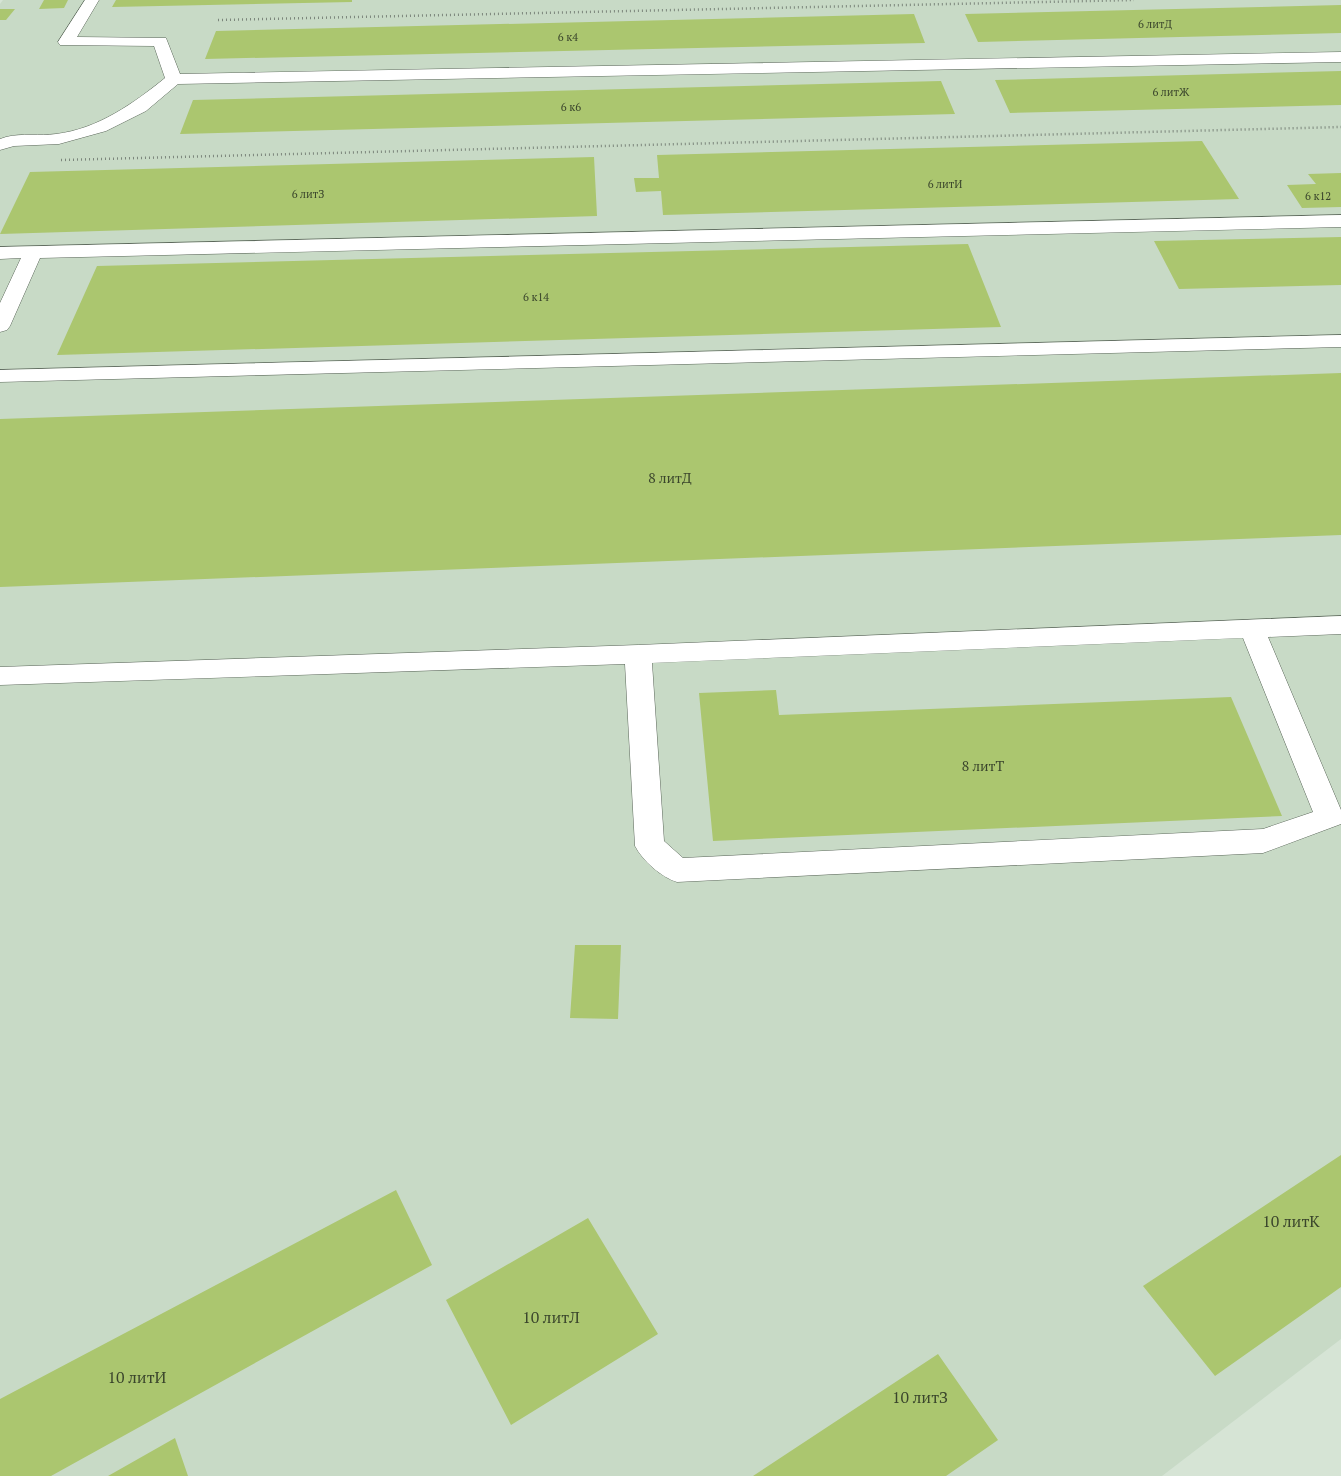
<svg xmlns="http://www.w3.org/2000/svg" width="1341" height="1476" font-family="'PT Serif',serif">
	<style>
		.built { fill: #c8dac6 }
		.building { fill: #abc66f }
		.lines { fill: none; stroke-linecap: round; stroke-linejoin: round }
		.minor-casing { stroke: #5a6659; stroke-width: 1 }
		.minor { fill: #fff; fill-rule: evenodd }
		.rail { stroke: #7b857b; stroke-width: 2.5; stroke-dasharray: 1 3; stroke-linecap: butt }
		.labels { text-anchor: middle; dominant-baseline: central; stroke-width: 5; stroke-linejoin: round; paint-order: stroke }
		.far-number-label { font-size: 11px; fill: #3a452c }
		.number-label { font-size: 14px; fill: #3a452c }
		.near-number-label { font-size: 16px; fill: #3a452c }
	</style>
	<rect width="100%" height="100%" fill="#d6e4d5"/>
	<!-- built -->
	<path class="built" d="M3 0H1341V1339L1162 1476H0V4Z"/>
	<!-- building -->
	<path class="building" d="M44 0H68L64 8 39 9Z
		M116 0H352V2L112 7Z
		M1341 5V33L978 42 965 14Z
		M0 9H15L6 20H0Z
		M914 14 925 43 205 59 216 31Z
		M1341 71V105L1010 113 995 80Z
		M941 81 955 114 180 134 193 100Z
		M1202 141 1239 199 663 215 661 191 636 192 634 178H659L657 155Z
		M594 157 597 216 0 234 30 172Z
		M1341 173V207L1302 208 1287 185 1316 184 1308 174Z
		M1341 237V285L1179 289 1154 241Z
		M968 244 1001 327 57 355 97 266Z
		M1341 373V535L0 587V419Z
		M776 690 779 715 1231 697 1282 816 713 841 699 693Z
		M575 945H621L618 1019 570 1018Z
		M1341 1155V1287L1215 1376 1143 1286Z
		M396 1190 432 1265 51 1476H0V1399Z
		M588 1218 658 1334 511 1425 446 1300Z
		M938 1354 998 1440 946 1476H753Z
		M175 1438 188 1476H108Z"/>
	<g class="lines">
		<defs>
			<path id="minor" d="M85 0H99L77 37 166 38 180 74 1341 52V62L178 84 146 111 106 131 59 144 14 146 0 150V139L6 137C22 133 40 136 56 134 98 129 134 103 165 78L154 46 60 45 58 42Z
				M1341 215V227L40 258 10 326 7 330 0 332V303L21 258 0 259V247Z
				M1341 335V347L0 382V370Z
				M1341 616V634L1268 637 1341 810V824L1263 853 677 882C661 877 643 861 635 846L625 664 0 685V667L638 645ZM1243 638 1313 812 1263 829 683 858 664 841 652 663Z"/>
		</defs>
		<!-- minor casing -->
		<use href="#minor" class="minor-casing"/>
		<!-- minor -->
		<use href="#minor" class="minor"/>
		<!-- rail -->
		<path class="rail" d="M218 20 1134 0
			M61 160 1341 127"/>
	</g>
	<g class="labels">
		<!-- far-number labels -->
		<g class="far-number-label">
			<text x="1155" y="24">6 литД</text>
			<text x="568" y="37">6 к4</text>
			<text x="1171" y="92">6 литЖ</text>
			<text x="571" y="107">6 к6</text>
			<text x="945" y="184">6 литИ</text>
			<text x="308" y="194">6 литЗ</text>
			<text x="1318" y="196">6 к12</text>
			<text x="536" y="297">6 к14</text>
		</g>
		<!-- number labels -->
		<g class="number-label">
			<text x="670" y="477">8 литД</text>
			<text x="983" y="765">8 литТ</text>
		</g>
		<!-- near-number labels -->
		<g class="near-number-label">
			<text x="1291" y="1221">10 литК</text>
			<text x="551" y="1317">10 литЛ</text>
			<text x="137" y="1377">10 литИ</text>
			<text x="920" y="1397">10 литЗ</text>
		</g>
	</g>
</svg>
